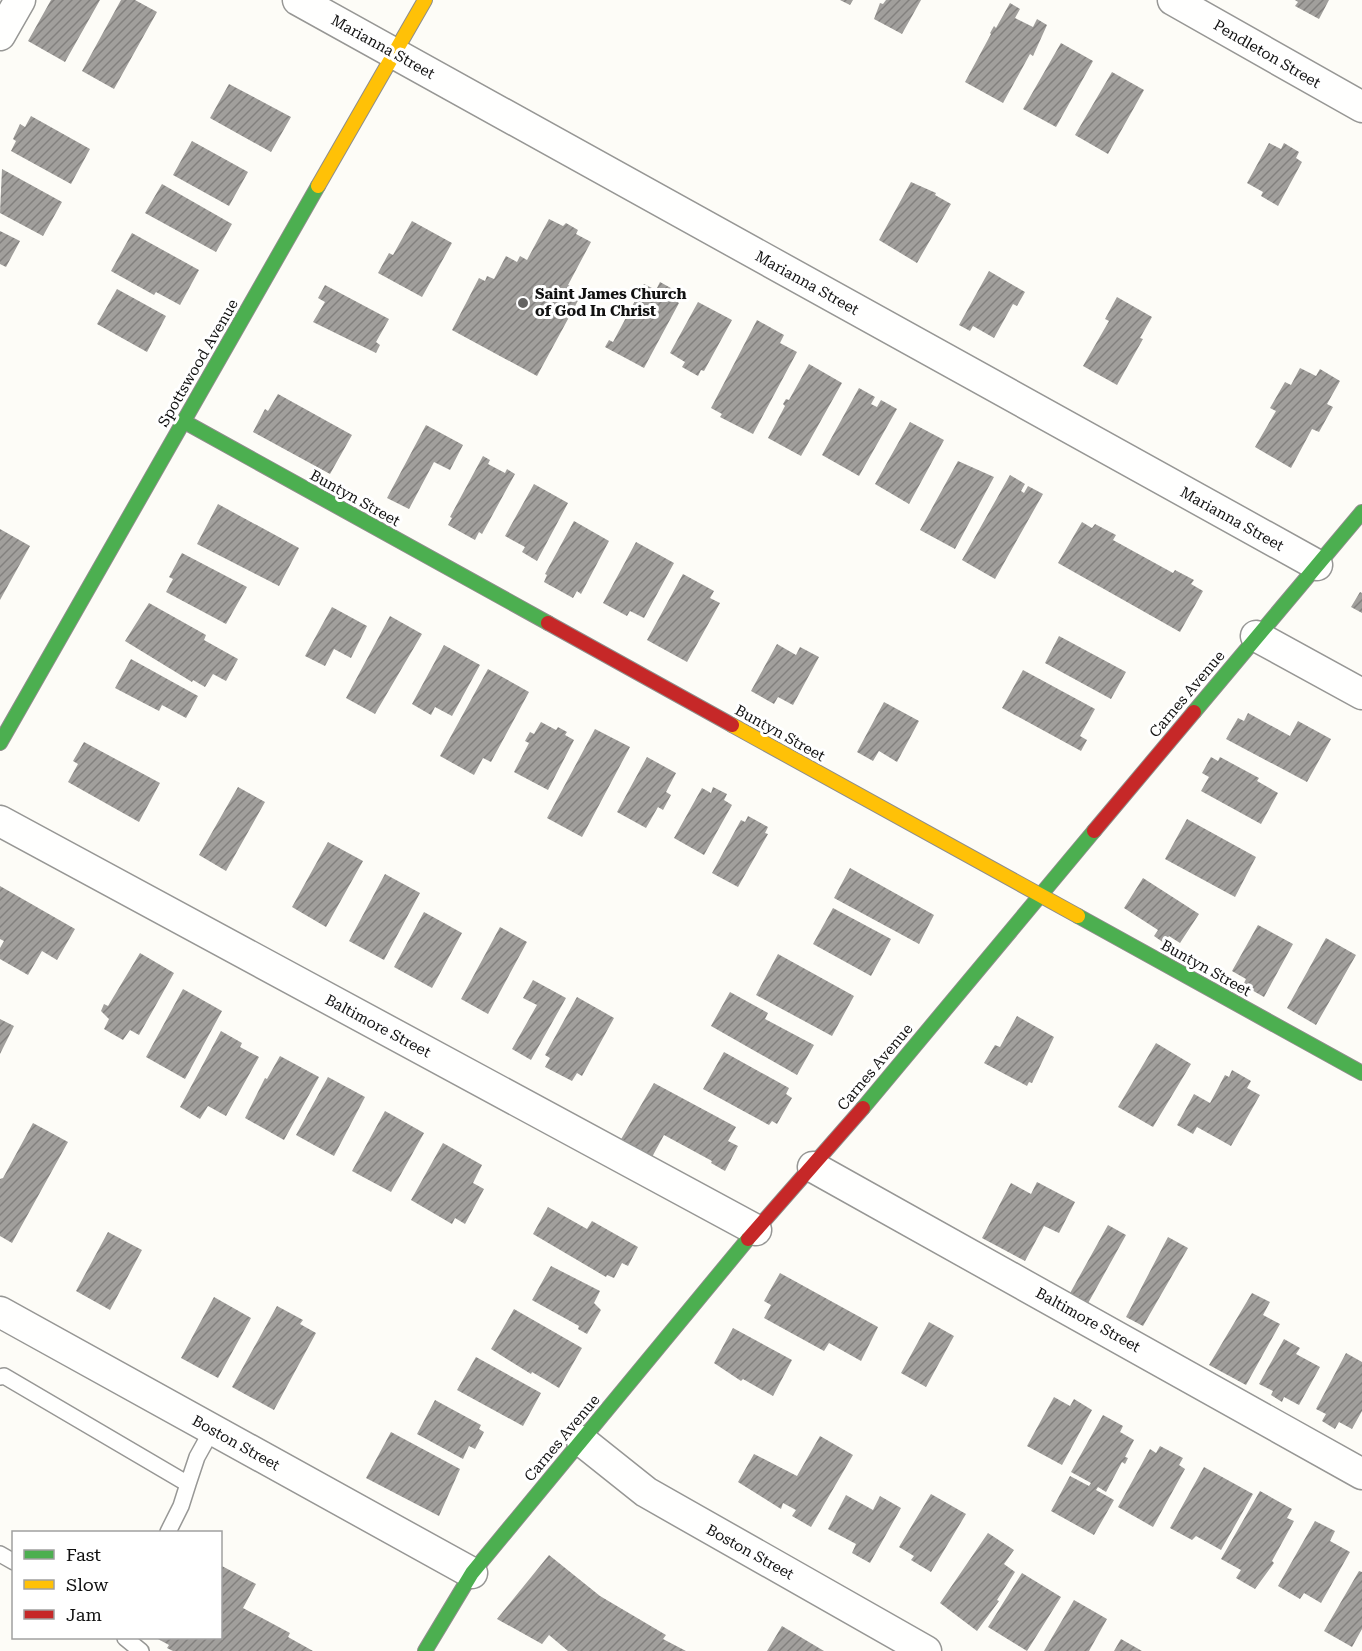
<svg xmlns="http://www.w3.org/2000/svg" width="1362" height="1651" font-family="'Roboto Serif',serif">
	<style>
		.building { fill: url(#building-hatch) }
		.lines { fill: none; stroke-linecap: round; stroke-linejoin: round }
		.lane-casing { stroke: #979795; stroke-width: 18 }
		.street-casing { stroke: #979795; stroke-width: 33 }
		.fast-casing { stroke: #8e8d8b; stroke-width: 16 }
		.slow-casing { stroke: #8e8d8b; stroke-width: 16 }
		.jam-casing { stroke: #8e8d8b; stroke-width: 16 }
		.lane { stroke: #fffffe; stroke-width: 15 }
		.street { stroke: #fffffe; stroke-width: 30 }
		.fast { stroke: #4caf50; stroke-width: 14 }
		.slow { stroke: #ffc107; stroke-width: 14 }
		.jam { stroke: #c62828; stroke-width: 14 }
		.poi-dot { fill: #646362; stroke: #fff; stroke-width: 2 }
		.labels { text-anchor: middle; dominant-baseline: central; stroke-width: 6; stroke-linejoin: round; paint-order: stroke }
		.street-label { font-size: 15px; fill: #111; stroke: #fff }
		.poi-label { font-size: 15px; font-weight: bold; fill: #111; stroke: #fff; text-anchor: start }
	</style>
	<defs>
		<pattern id="building-hatch" width="6" height="6" patternUnits="userSpaceOnUse" patternTransform="scale(1.5)"><rect width="6" height="6" fill="#a19f9c"/><path d="M-1 1l2-2M0 6l6-6M5 7l2-2" fill="none" stroke="#82807e"/></pattern>
	</defs>
	<rect width="100%" height="100%" fill="#fdfcf7"/>
	<!-- building -->
	<path class="building" d="M51 0H100L65 62 28 41Z
		M121 0H135L157 12 114 89 82 71Z
		M840 0H853L850 5Z
		M886 0H921L902 34 874 19 880 3 883 4Z
		M1295 0H1329L1319 19 1295 6 1298 2Z
		M1010 3 1020 9 1015 18 1033 27 1037 19 1047 25 1033 56 1030 54 1003 103 965 82 991 34 990 33 994 26 996 28Z
		M1061 43 1093 61 1056 127 1023 109Z
		M1112 72 1144 90 1108 154 1075 135Z
		M229 84 291 117 271 152 210 118Z
		M31 116 90 149 71 184 11 151 16 141 13 139 20 124 25 127Z
		M192 141 248 172 229 206 173 175Z
		M1269 143 1281 149 1284 143 1299 152 1296 158 1302 162 1278 206 1261 196 1263 192 1247 183Z
		M2 169 62 202 43 236 0 213Z
		M911 182 936 193 935 195 951 204 917 263 879 240Z
		M162 184 232 224 216 252 145 213Z
		M549 219 563 226 566 223 578 230 576 234 591 242 568 285 573 288 571 293 580 297 537 376 452 330 479 278 485 281 487 276 494 279 506 256 517 262 520 256 527 260Z
		M412 221 452 243 422 297 378 273 389 253 393 255Z
		M0 231 20 241 6 267 0 264Z
		M132 233 199 270 180 305 156 292 154 295 111 271Z
		M989 271 1025 292 1017 306 1013 304 994 338 973 326 970 331 959 325Z
		M660 282 678 292 674 300 679 303 644 368 605 347 609 340 613 342 644 284 656 290Z
		M325 285 389 319 376 342 380 345 376 353 313 322 325 302 318 298Z
		M117 289 166 316 147 352 97 324Z
		M1117 297 1152 317 1140 338 1143 339 1117 385 1083 366 1109 321 1105 319Z
		M698 302 732 320 704 371 701 370 698 376 682 367 685 362 670 353Z
		M757 320 784 335 780 343 797 352 753 434 720 417 722 414 711 408Z
		M809 364 842 383 801 456 768 438 785 406 783 404 786 399 789 400Z
		M1300 368 1316 376 1320 369 1340 381 1327 404 1333 407 1319 432 1312 429 1291 468 1255 447 1276 411 1270 408 1285 382 1291 385Z
		M859 388 875 397 871 404 877 407 881 400 897 409 859 476 822 455Z
		M278 394 352 435 330 474 253 432 265 409 268 411Z
		M910 422 944 440 909 504 875 484Z
		M426 425 463 445 450 470 434 462 409 509 387 498Z
		M483 456 490 460 488 464 505 473 507 469 515 474 482 534 479 532 475 540 448 525 452 518 450 517Z
		M958 461 994 477 955 549 920 530Z
		M1010 475 1025 484 1021 491 1024 493 1028 486 1043 494 995 579 962 560Z
		M534 484 568 503 537 561 522 552 525 547 505 536Z
		M218 504 299 548 279 586 197 544Z
		M574 521 609 541 581 594 577 591 573 598 544 582 547 575 545 574Z
		M1082 522 1092 528 1095 524 1116 535 1113 540 1173 573 1175 570 1194 580 1191 584 1203 591 1180 632 1058 563Z
		M0 529 30 546 0 600Z
		M636 542 674 563 644 618 630 611 627 616 603 603Z
		M182 553 247 587 226 624 166 592 173 579 169 577Z
		M683 574 714 591 710 598 720 603 687 662 647 640Z
		M1360 592 1362 593V613L1351 607Z
		M149 603 206 635 204 640 238 659 226 681 213 674 205 687 193 680 192 682 125 641Z
		M332 607 367 626 351 658 334 649 325 666 305 656Z
		M390 616 422 634 375 714 346 698Z
		M1059 636 1126 672 1111 699 1045 663Z
		M777 644 796 655 800 647 819 657 793 705 778 697 774 704 751 691Z
		M444 645 480 665 452 716 435 707 431 715 412 704Z
		M131 659 198 696 186 718 162 705 159 711 115 688Z
		M488 669 529 692 491 762 483 758 474 775 440 756Z
		M1023 670 1095 709 1080 736 1087 740 1081 751 1002 708Z
		M884 702 919 721 897 762 879 751 873 761 857 752Z
		M1248 713 1290 736 1298 721 1331 739 1307 782 1226 739 1238 718 1244 721Z
		M541 722 556 730 558 727 567 732 565 735 574 740 548 790 514 772 529 743 525 741 530 732 534 734Z
		M595 729 630 747 582 837 547 818Z
		M84 742 160 783 139 822 68 782 78 764 73 761Z
		M647 757 676 773 666 792 671 795 663 810 658 807 646 828 617 812Z
		M1211 757 1218 761 1220 757 1259 778 1257 781 1278 793 1261 824 1201 791 1209 777 1202 773Z
		M238 787 265 802 226 871 199 855Z
		M713 787 727 794 724 800 732 805 704 855 674 838 702 788 711 793Z
		M748 816 768 827 765 833 768 834 738 887 712 873 741 820 745 822Z
		M1187 819 1256 857 1235 897 1165 859Z
		M328 842 363 861 326 927 292 907Z
		M850 868 934 915 919 944 834 898Z
		M385 874 420 893 384 960 349 941Z
		M1143 878 1199 914 1180 943 1169 936 1164 943 1154 936 1158 930 1124 908Z
		M0 886 75 929 57 960 42 951 28 975 0 959V948L4 941 0 939Z
		M833 908 891 939 871 976 813 944Z
		M424 912 462 933 432 988 394 967Z
		M1258 925 1293 944 1264 997 1243 985 1246 979 1232 971Z
		M500 927 527 942 488 1014 461 999Z
		M1326 938 1356 955 1316 1025 1287 1008Z
		M140 953 174 973 139 1035 130 1030 123 1040 104 1029 109 1019 101 1011 104 1004 108 1006Z
		M778 954 854 996 832 1036 756 995Z
		M533 980 566 998 531 1060 512 1049 537 1005 523 998Z
		M183 989 222 1011 185 1079 146 1057Z
		M730 992 768 1013 765 1019 814 1045 797 1075 711 1026Z
		M577 997 614 1018 582 1076 577 1073 572 1081 545 1067 550 1058 545 1055Z
		M1017 1016 1054 1037 1032 1083 1029 1082 1027 1086 984 1063 995 1045 1000 1047Z
		M0 1019 14 1026 0 1054Z
		M221 1031 242 1043 240 1047 259 1057 226 1116 208 1106 200 1119 180 1107Z
		M1156 1043 1191 1064 1153 1127 1118 1107Z
		M724 1052 789 1088 786 1094 792 1098 777 1124 772 1121 769 1125 703 1089Z
		M280 1056 319 1077 284 1140 245 1118 265 1078 267 1079Z
		M1232 1070 1251 1081 1247 1088 1260 1095 1231 1146 1197 1127 1193 1134 1177 1125 1194 1094 1210 1103 1225 1075 1229 1077Z
		M328 1077 365 1097 334 1156 296 1135Z
		M654 1083 736 1127 728 1141 738 1146 725 1171 711 1163 712 1161 664 1135 652 1157 620 1141Z
		M385 1111 424 1133 391 1192 352 1171Z
		M33 1123 68 1142 12 1243 0 1236V1179L3 1178Z
		M443 1143 482 1165 473 1183 484 1189 465 1224 455 1218 452 1224 411 1200Z
		M1037 1182 1075 1202 1059 1233 1044 1226 1025 1261 982 1238 1011 1183 1031 1194Z
		M548 1207 587 1229 592 1221 638 1247 628 1266 622 1263 614 1278 607 1275 606 1277 533 1234Z
		M1108 1225 1126 1235 1087 1305 1069 1295Z
		M108 1232 142 1250 110 1310 76 1291Z
		M1168 1237 1188 1248 1143 1326 1126 1317Z
		M551 1266 600 1291 594 1303 601 1310 587 1334 578 1329 579 1326 532 1300Z
		M780 1273 878 1327 861 1361 829 1343 824 1351 764 1318 771 1305 764 1301Z
		M1252 1293 1270 1302 1263 1315 1280 1324 1246 1385 1209 1365Z
		M214 1297 251 1318 218 1378 181 1358Z
		M277 1306 303 1320 300 1324 316 1333 274 1410 232 1387Z
		M514 1309 582 1348 559 1388 532 1372 531 1374 491 1349Z
		M929 1322 954 1336 926 1387 901 1373Z
		M733 1328 792 1360 773 1396 743 1379 741 1381 714 1363Z
		M1284 1339 1300 1348 1296 1354 1320 1367 1299 1405 1284 1397 1282 1402 1271 1395 1273 1391 1259 1384Z
		M1346 1353 1362 1362V1411L1352 1429 1339 1422 1335 1429 1322 1421 1326 1414 1316 1409Z
		M476 1357 541 1393 523 1426 457 1390Z
		M1054 1397 1070 1406 1074 1399 1092 1410 1062 1465 1027 1446Z
		M435 1400 481 1425 479 1429 484 1432 475 1449 469 1446 463 1459 417 1434Z
		M1103 1415 1123 1426 1120 1432 1134 1440 1125 1457 1128 1458 1125 1464 1122 1462 1106 1492 1098 1487 1096 1490 1114 1500 1094 1535 1051 1511 1070 1476 1089 1486 1091 1483 1071 1472Z
		M391 1432 460 1469 439 1516 366 1478Z
		M820 1436 853 1455 811 1527 792 1516 796 1510 783 1503 781 1509 738 1482 754 1454 797 1476Z
		M1160 1446 1183 1458 1179 1465 1185 1469 1153 1527 1118 1507 1150 1449 1156 1453Z
		M1204 1467 1253 1494 1221 1550 1196 1536 1192 1540 1170 1528Z
		M1260 1491 1292 1509 1287 1518 1294 1521 1272 1561 1274 1563 1255 1589 1236 1578 1241 1570 1221 1559Z
		M931 1494 966 1514 931 1572 911 1560 914 1556 899 1547Z
		M846 1495 873 1510 880 1496 901 1508 870 1563 852 1553 856 1544 828 1529Z
		M1315 1521 1335 1531 1330 1541 1350 1552 1321 1603 1304 1593 1300 1599 1278 1586Z
		M988 1533 1014 1550 1004 1564 1015 1572 997 1600 999 1601 977 1631 940 1603Z
		M549 1555 600 1596 666 1635 663 1639 686 1651H568L549 1635 542 1644 497 1619Z
		M220 1565 256 1584 243 1608 290 1633 288 1637 313 1651H173L167 1648 169 1645 156 1638H220Z
		M1359 1571 1362 1572V1629L1352 1647 1324 1631Z
		M1022 1573 1061 1597 1027 1651 988 1627Z
		M1074 1600 1107 1619 1089 1651H1044Z
		M782 1626 824 1651H767Z
		M1121 1639 1142 1651H1114Z"/>
	<g class="lines">
		<defs>
			<path id="lane" d="M0 1377 4 1376 188 1484 181 1506 168 1532
				M188 1484 197 1457 212 1430
				M0 1554 14 1562
				M125 1638 141 1651"/>
			<path id="street" d="M298 0 1317 565
				M1173 0 1362 107
				M0 35 20 0
				M1256 636 1362 694
				M0 821 756 1230
				M813 1167 1362 1474
				M0 1312 472 1573
				M582 1441 646 1492 926 1651"/>
			<path id="fast" d="M183 421 548 623
				M1194 712 1362 512
				M0 743 318 186
				M1078 916 1362 1073
				M863 1108 1094 831
				M425 1651 472 1573 748 1239"/>
			<path id="slow" d="M318 186 425 0
				M732 725 1078 916"/>
			<path id="jam" d="M548 623 732 725
				M1094 831 1194 712
				M748 1239 863 1108"/>
		</defs>
		<!-- lane casing -->
		<use href="#lane" class="lane-casing"/>
		<!-- street casing -->
		<use href="#street" class="street-casing"/>
		<!-- fast casing -->
		<use href="#fast" class="fast-casing"/>
		<!-- slow casing -->
		<use href="#slow" class="slow-casing"/>
		<!-- jam casing -->
		<use href="#jam" class="jam-casing"/>
		<!-- lane -->
		<use href="#lane" class="lane"/>
		<!-- street -->
		<use href="#street" class="street"/>
		<!-- fast -->
		<use href="#fast" class="fast"/>
		<!-- slow -->
		<use href="#slow" class="slow"/>
		<!-- jam -->
		<use href="#jam" class="jam"/>
	</g>
	<!-- markers -->
	<circle class="poi-dot" cx="523" cy="303" r="6"/>
	<g class="labels">
		<!-- street labels -->
		<g class="street-label">
			<text transform="translate(383 47) rotate(29)">Marianna Street</text>
			<text transform="translate(1267 54) rotate(30)">Pendleton Street</text>
			<text transform="translate(807 283) rotate(29)">Marianna Street</text>
			<text transform="translate(198 363) rotate(-60)">Spottswood Avenue</text>
			<text transform="translate(355 498) rotate(29)">Buntyn Street</text>
			<text transform="translate(1232 519) rotate(29)">Marianna Street</text>
			<text transform="translate(1187 694) rotate(-50)">Carnes Avenue</text>
			<text transform="translate(780 733) rotate(29)">Buntyn Street</text>
			<text transform="translate(1206 968) rotate(29)">Buntyn Street</text>
			<text transform="translate(378 1026) rotate(28)">Baltimore Street</text>
			<text transform="translate(875 1067) rotate(-50)">Carnes Avenue</text>
			<text transform="translate(1088 1320) rotate(29)">Baltimore Street</text>
			<text transform="translate(562 1438) rotate(-50)">Carnes Avenue</text>
			<text transform="translate(236 1443) rotate(29)">Boston Street</text>
			<text transform="translate(750 1552) rotate(29)">Boston Street</text>
		</g>
		<!-- poi labels -->
		<g class="poi-label">
			<text x="535" y="294">Saint James Church<tspan x="535" dy="17">of God In Christ</tspan></text>
		</g>
	</g>
	<!-- legend -->
	<rect x="12" y="1531" width="210" height="108" fill="#ffffff" stroke="#a0a0a0" stroke-width="1.5"/>
	<rect x="24" y="1550" width="30" height="9" fill="#4caf50" stroke="#a0a0a0" stroke-width="1.5"/>
	<text x="66" y="1561" font-size="18" fill="#111111">Fast</text>
	<rect x="24" y="1580" width="30" height="9" fill="#ffc107" stroke="#a0a0a0" stroke-width="1.5"/>
	<text x="66" y="1591" font-size="18" fill="#111111">Slow</text>
	<rect x="24" y="1610" width="30" height="9" fill="#c62828" stroke="#a0a0a0" stroke-width="1.5"/>
	<text x="66" y="1621" font-size="18" fill="#111111">Jam</text>
</svg>
